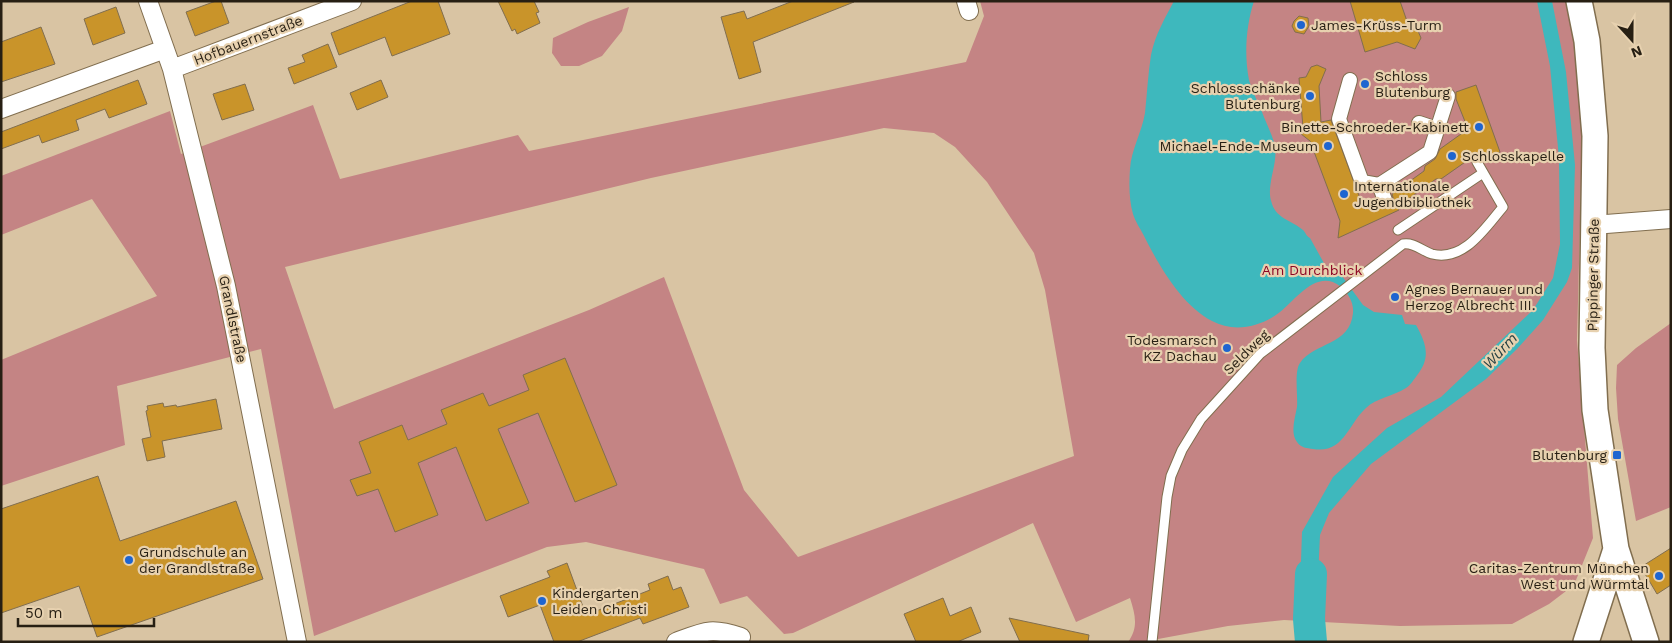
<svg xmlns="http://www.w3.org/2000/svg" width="1672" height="643" font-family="'Work Sans',sans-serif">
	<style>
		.green { fill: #c48484; fill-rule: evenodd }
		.water { fill: #3eb8bd }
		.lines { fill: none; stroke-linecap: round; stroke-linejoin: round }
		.river { stroke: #3eb8bd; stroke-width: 32 }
		.building { fill: #c9942a; stroke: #816e4f }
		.service-casing { stroke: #816e4f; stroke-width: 11 }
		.pedestrian-casing { stroke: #816e4f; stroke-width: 16 }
		.minor-casing { stroke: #816e4f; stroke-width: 20 }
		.secondary-casing { stroke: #816e4f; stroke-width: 28 }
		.service { stroke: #fff; stroke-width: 9 }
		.pedestrian { stroke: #fff; stroke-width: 14 }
		.minor { stroke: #fff; stroke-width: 18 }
		.secondary { stroke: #fff; stroke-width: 25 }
		.poi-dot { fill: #1e65d0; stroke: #e7d1af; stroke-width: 2 }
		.labels { text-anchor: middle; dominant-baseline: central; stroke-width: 4.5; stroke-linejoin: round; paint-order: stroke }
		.poi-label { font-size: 14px; fill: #271f13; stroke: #e7d1af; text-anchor: start }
		.street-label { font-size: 14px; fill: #271f13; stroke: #e7d1af }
		.park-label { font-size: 14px; fill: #8d0524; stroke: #e7d1af }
		.water-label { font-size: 15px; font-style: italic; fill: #274243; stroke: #e7d1af }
	</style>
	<rect width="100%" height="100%" fill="#d9c4a3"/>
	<!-- green -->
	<path class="green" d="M980 1H1568L1574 25 1583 109 1577 340 1593 538 1574 585 1549 604 1512 624 1400 626 1284 620 1228 626 1142 642H1128C1139 627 1135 614 1130 598L1076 622 1033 523 793 633 784 634 747 596 720 604 704 569 586 542 547 547 314 636 261 349 117 386 125 445 1 486V360L157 296 92 199 1 235V176L170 111 181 154 313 105 340 179 518 135 529 151 966 62 984 16ZM884 128 934 133 955 147 987 182 1034 253 1045 290 1074 456 798 557 744 490 664 277 589 310 334 409 285 267 651 178Z
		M629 7 622 31 602 56 579 66H561L552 53 553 38 588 22Z
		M1671 323V507L1636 521 1618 419 1616 388 1617 365 1636 348Z"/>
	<!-- water -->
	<path class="water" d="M1174 1H1254C1246 26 1244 54 1249 80 1252 91 1258 102 1262 112 1266 123 1273 136 1275 147 1278 166 1265 186 1272 204 1277 219 1293 221 1303 230 1306 233 1306 236 1310 238L1325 265 1339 272 1363 305 1374 312 1402 315 1405 324 1416 325C1426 343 1431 357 1418 374 1414 379 1411 385 1406 388 1394 396 1376 398 1366 408 1348 424 1344 454 1313 449 1307 448 1301 448 1297 442 1290 433 1295 418 1297 407 1298 396 1294 371 1300 363 1314 342 1350 346 1353 313 1354 302 1348 293 1340 286 1317 268 1295 300 1280 312 1261 327 1234 333 1212 321 1181 305 1158 264 1143 234 1140 228 1135 221 1133 214 1129 200 1129 184 1130 169 1131 150 1142 132 1145 113 1147 94 1148 74 1151 55 1155 35 1165 18 1174 1Z
		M1537 1H1552L1566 72 1575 165 1572 268 1567 282 1543 320 1517 349 1486 379 1371 464 1329 513 1320 535 1316 619 1299 620 1302 532 1333 477 1387 428 1441 397 1533 310 1553 278 1560 244 1559 158 1550 66Z"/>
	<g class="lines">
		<!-- river -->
		<path class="river" d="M1311 574 1309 619 1311 642"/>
	</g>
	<!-- building -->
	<path class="building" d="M216 1H221L229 23 195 36 186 12Z
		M412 1H438L450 34 392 56 385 37 339 55 331 33Z
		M498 1H534L539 12 536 13 540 23 517 34 515 29 512 31Z
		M793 1 854 2 753 42 761 72 739 79 721 17 744 11 747 19Z
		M1350 1H1400L1409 27 1418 31 1421 38 1415 49 1397 42 1365 52Z
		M116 7 125 33 93 45 84 19Z
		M1299 16 1308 18 1309 26 1304 34 1295 32 1292 26 1294 21Z
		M41 27 55 64 1 82V42Z
		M328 44 337 67 294 84 288 68 305 62 302 55Z
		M1317 65 1326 69 1319 86 1321 122 1331 120 1364 209 1377 203 1383 209 1392 206 1394 201 1392 194 1424 171 1425 166 1435 159 1440 149 1468 129 1456 99V92L1476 85 1500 152 1484 161 1478 153 1441 179H1436L1397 207 1399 210 1338 238 1340 221 1310 141 1296 130 1303 128 1299 78 1306 77 1311 67Z
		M138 80 147 104 109 118 105 109 76 120 79 130 42 143 39 135 1 149V132Z
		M381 80 388 97 357 110 350 93Z
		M245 84 254 110 222 120 213 94Z
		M565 358 617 485 575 502 538 413 498 429 529 503 486 521 456 447 418 463 438 515 395 532 378 489 357 496 350 480 371 473 359 442 402 425 408 440 447 424 441 410 483 393 489 406 529 390 523 375Z
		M216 399 222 429 162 441 165 457 147 461 142 439 151 437 146 411 148 410 147 406 163 403 164 407 176 405 177 407Z
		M98 476 120 541 236 501 263 579 97 637 79 586 1 613V509Z
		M1671 548V585L1657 594 1641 567Z
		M567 563 586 615 650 590 648 584 668 576 673 590 681 587 689 607 643 624 640 618 577 642H554L540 605 508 617 500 596 550 577 547 571Z
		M943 598 950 616 971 607 981 632 957 642H916L904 614Z
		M1009 618 1089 635 1088 642H1020Z"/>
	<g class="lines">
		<defs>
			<path id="service" d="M1398 230 1483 173
				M1152 642 1167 497 1171 476 1182 450 1201 419 1260 354 1403 244C1414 242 1422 251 1432 254 1464 262 1485 228 1503 207L1477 162"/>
			<path id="pedestrian" d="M1350 80 1339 119 1362 182 1379 185
				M1419 123 1437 129
				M1385 200 1379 185 1430 152 1448 96"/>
			<path id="minor" d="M148 1 172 69 226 286 297 642
				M966 1 969 11
				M172 69 352 1
				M1 109 165 49
				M1593 225 1671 219
				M676 642C705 631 711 627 741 637"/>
			<path id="secondary" d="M1579 1 1587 41 1595 136 1592 348 1595 410 1616 549 1646 642
				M1586 642 1616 549"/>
		</defs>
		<!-- service casing -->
		<use href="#service" class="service-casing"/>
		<!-- pedestrian casing -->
		<use href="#pedestrian" class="pedestrian-casing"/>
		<!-- minor casing -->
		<use href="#minor" class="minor-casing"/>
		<!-- secondary casing -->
		<use href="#secondary" class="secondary-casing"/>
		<!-- service -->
		<use href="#service" class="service"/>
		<!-- pedestrian -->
		<use href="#pedestrian" class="pedestrian"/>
		<!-- minor -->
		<use href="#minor" class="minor"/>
		<!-- secondary -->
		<use href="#secondary" class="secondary"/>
	</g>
	<!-- markers -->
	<g class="poi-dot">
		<circle cx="1301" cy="25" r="5"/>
		<circle cx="1365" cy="84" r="5"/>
		<circle cx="1310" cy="96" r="5"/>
		<circle cx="1479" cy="127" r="5"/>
		<circle cx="1328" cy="146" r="5"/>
		<circle cx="1452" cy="156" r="5"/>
		<circle cx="1344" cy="194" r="5"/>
		<circle cx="1395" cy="297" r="5"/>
		<circle cx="1227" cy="348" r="5"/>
		<rect x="1612" y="450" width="10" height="10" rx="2.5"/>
		<circle cx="129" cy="560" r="5"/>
		<circle cx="1659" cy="576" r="5"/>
		<circle cx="542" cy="601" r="5"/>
	</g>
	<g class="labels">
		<!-- poi labels -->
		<g class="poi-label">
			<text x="1311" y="25">James-Krüss-Turm</text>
			<text x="1375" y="76">Schloss<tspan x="1375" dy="16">Blutenburg</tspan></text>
			<text x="1300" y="88" text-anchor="end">Schlossschänke<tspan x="1300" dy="16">Blutenburg</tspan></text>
			<text x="1469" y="127" text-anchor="end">Binette-Schroeder-Kabinett</text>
			<text x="1318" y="146" text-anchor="end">Michael-Ende-Museum</text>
			<text x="1462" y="156">Schlosskapelle</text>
			<text x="1354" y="186">Internationale<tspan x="1354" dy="16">Jugendbibliothek</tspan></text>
			<text x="1405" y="289">Agnes Bernauer und<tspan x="1405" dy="16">Herzog Albrecht III.</tspan></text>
			<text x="1217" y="340" text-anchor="end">Todesmarsch<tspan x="1217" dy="16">KZ Dachau</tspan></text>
			<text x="1607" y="455" text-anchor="end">Blutenburg</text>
			<text x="139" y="552">Grundschule an<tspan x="139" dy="16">der Grandlstraße</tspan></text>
			<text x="1649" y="568" text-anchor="end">Caritas-Zentrum München<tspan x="1649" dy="16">West und Würmtal</tspan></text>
			<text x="552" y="593">Kindergarten<tspan x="552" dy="16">Leiden Christi</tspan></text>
		</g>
		<!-- street labels -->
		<g class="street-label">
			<text transform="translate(248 40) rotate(-21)">Hofbauernstraße</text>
			<text transform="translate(1593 275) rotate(-89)">Pippinger Straße</text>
			<text transform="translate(233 319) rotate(78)">Grandlstraße</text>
			<text transform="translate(1246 352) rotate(-44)">Seldweg</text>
		</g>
		<!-- park labels -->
		<g class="park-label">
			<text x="1312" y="270">Am Durchblick</text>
		</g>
		<!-- water labels -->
		<g class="water-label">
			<text transform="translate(1500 351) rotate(-47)">Würm</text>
		</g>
	</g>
	<!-- border -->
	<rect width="1672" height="643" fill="none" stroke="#271f13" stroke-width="5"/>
	<!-- north arrow -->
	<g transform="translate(1632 40) rotate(159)" stroke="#e7d1af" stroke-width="4" paint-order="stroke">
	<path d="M0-4L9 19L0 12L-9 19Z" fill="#271f13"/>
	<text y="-8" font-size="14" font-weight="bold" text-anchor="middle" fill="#271f13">N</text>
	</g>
	<!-- scale -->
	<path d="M18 618v8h136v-8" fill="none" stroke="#271f13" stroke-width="2.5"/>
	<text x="25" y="618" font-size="15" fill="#271f13" stroke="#e7d1af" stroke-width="4" paint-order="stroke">50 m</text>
</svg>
